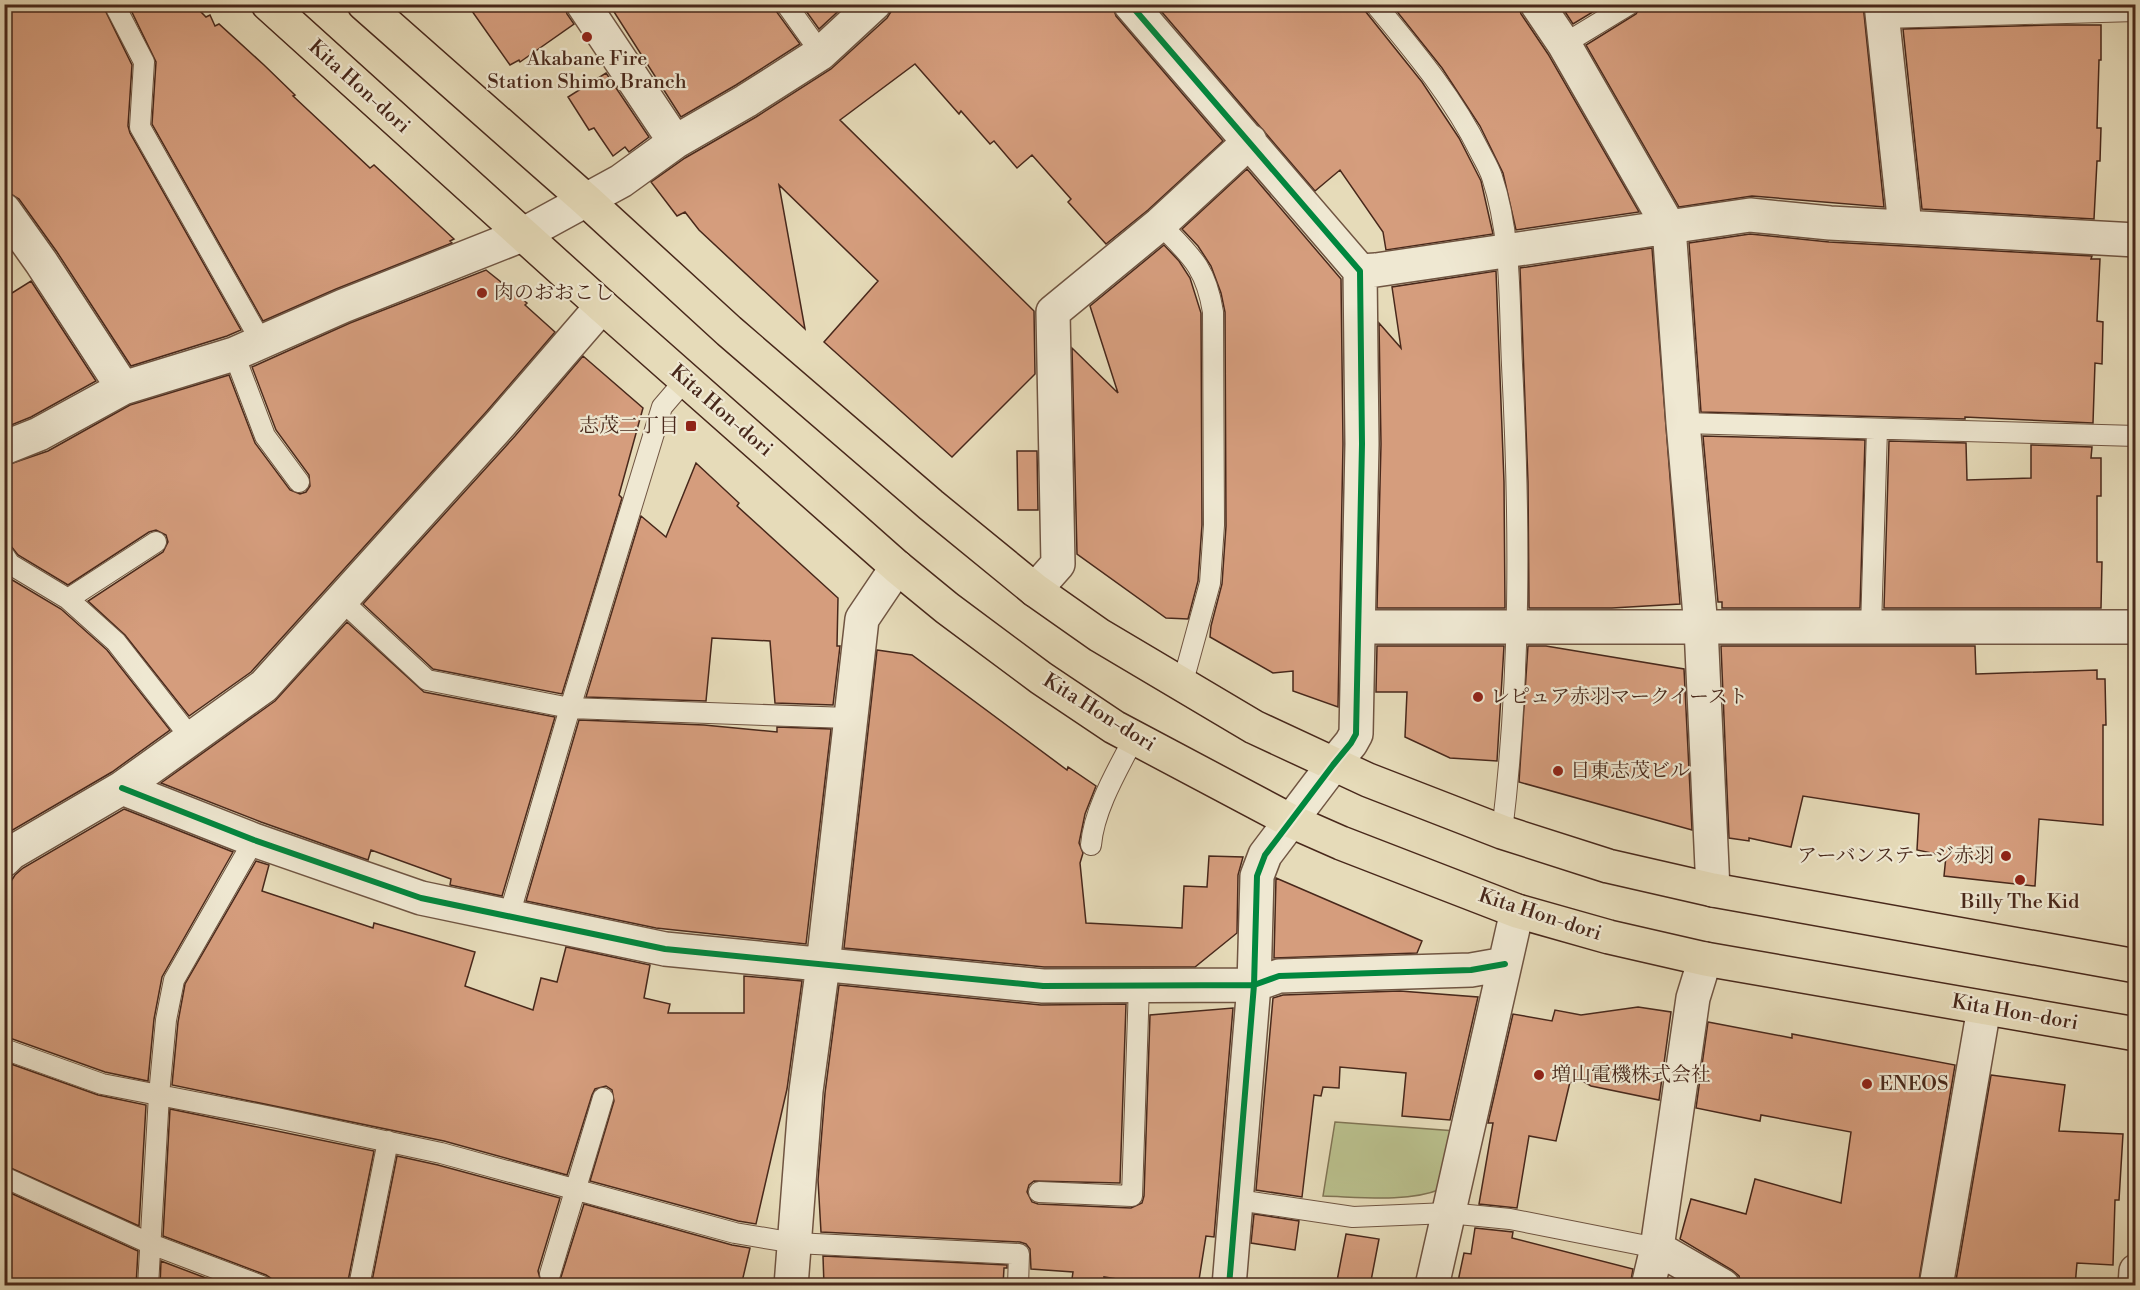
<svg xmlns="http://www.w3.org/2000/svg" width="2140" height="1290" font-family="'Libre Bodoni','Noto Serif JP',serif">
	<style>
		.green { fill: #b9bf8c; stroke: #807454; stroke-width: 1.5 }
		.building { fill: #d59d7d; stroke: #48281b; stroke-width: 1.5 }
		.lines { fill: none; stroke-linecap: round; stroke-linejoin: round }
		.lane-casing { stroke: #705542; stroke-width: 22 }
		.street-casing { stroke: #705542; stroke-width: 36 }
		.highway-casing { stroke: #48281b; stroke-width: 36 }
		.lane { stroke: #efe8d2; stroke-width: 20 }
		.street { stroke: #efe8d2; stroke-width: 33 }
		.highway { stroke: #e6dbb9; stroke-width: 33 }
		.cycleway-casing { stroke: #efe8d2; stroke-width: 10 }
		.cycleway { stroke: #00873e; stroke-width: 6 }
		.poi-dot { fill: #8f2418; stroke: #efe8d2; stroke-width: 2 }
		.labels { text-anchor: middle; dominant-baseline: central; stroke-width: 4.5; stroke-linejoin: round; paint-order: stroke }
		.poi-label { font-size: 20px; fill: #48281b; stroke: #efe8d2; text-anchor: start }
		.street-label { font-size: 20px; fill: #48281b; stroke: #efe8d2 }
	</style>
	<rect width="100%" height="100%" fill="#e6dbb9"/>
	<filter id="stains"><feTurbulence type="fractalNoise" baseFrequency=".00333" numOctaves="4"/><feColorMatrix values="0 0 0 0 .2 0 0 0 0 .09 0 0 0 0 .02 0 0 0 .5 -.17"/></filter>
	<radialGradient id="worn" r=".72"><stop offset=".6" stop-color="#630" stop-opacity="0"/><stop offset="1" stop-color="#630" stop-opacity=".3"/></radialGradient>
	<!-- green -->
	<path class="green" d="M1335 1122 1456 1131 1441 1189C1407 1203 1359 1197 1323 1196Z"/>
	<!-- building -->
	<path class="building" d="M4 4H102L132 65 128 126 130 133 241 330 227 336 131 366 57 252 19 199 4 190Z
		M128 4H193L206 17 210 15 215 26 219 24 264 65 295 95 293 96 370 168 374 165 454 239 450 241 452 243 336 289 263 321 152 124 156 62Z
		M467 4H564L567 14 574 24 520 62 519 60 510 65Z
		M609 4H774L776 11 800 44 736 85 681 117Z
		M801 4H846L819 29Z
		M892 4H1112L1116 16 1223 141 1148 210 1106 244 1068 202 1071 199 1032 155 1017 168 994 141 990 144 961 111 959 114 915 64 840 120 1034 311 1035 374 952 457 824 342 878 281 779 185 805 329 699 230 685 212 677 216 651 182 685 158 756 117 831 69 887 18 892 10Z
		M1155 4H1363L1366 12 1422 82 1459 138 1481 181 1493 234 1386 250 1383 232 1340 170 1315 191Z
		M1391 4H1518L1521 14 1548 54 1639 212 1516 230 1503 173 1480 126 1442 68Z
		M1560 4H1606L1573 24Z
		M1642 4H1863L1884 207 1752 196 1679 207 1586 45 1636 14Z
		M2051 25H2101V60H2099L2097 128H2101L2100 161H2097L2094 219 1922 209 1903 29Z
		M606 73 649 137 629 152 625 147 613 156 594 128 589 130 568 97Z
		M1247 169 1341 279 1343 444 1338 707 1293 691V671L1273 673 1210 637 1211 626 1222 584 1226 526 1225 312 1221 293 1211 266 1198 246 1182 229Z
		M1750 234 1829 242 2092 256 2091 259H2100L2097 321 2103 322 2102 364 2095 363 2093 423 1965 417V419L1701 412 1689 243Z
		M1164 245 1179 261 1190 278 1201 313 1202 525 1198 581 1188 619 1166 618 1077 554 1072 348 1118 393 1090 306Z
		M1652 248 1680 604 1612 608H1529L1528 482 1520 268Z
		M486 270 527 303 525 305 555 332 487 411 251 672 189 716 125 635 88 601 163 552 168 542 166 535 156 530 149 532 68 585 18 555 10 545 4 543V466L48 451 130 405 229 375 255 443 290 490 300 494 306 492 310 486 309 475 276 430 252 367 350 323Z
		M1496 271 1504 482 1505 608H1377L1381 444 1379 323 1401 348 1392 287Z
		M31 281 96 381 31 417 4 428V298Z
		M583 356 643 408 619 495 622 498 562 694 433 669 363 604 515 436Z
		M1703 436 1865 440 1860 608H1722V602H1718Z
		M1889 441 1966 443 1967 480 2031 478V445L2092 447 2091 458H2101V496H2097V562H2102L2101 608H1884Z
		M1017 451H1037L1038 510H1018Z
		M696 463 739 503 737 506 838 598 837 646H840L833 705 775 703 770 641 712 638 706 701 586 697 641 516 666 537Z
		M4 575 61 609 107 650 170 730 112 772 11 831 4 818Z
		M347 622 424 692 555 717 502 896 450 885 451 879 371 850 368 860 261 822 161 783 275 701Z
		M1377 646H1504L1497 761 1450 758 1405 737 1407 692H1376Z
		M1528 646H1546L1684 669 1692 830 1519 782Z
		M1721 646H1975L1976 674 2097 670V679H2105L2106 725H2103V825L2039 819 2035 886 1944 876 1946 856 1917 850 1919 814 1803 796 1791 847 1749 838V841L1729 838Z
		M877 650 912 655 1067 770 1068 767 1096 786 1085 814 1079 843 1083 853 1080 863 1086 923 1182 928 1184 886 1207 887 1209 856 1243 857 1238 875 1237 933 1195 967H1044L844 948Z
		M579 720 704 725 777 732V727L831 729 806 944 656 928 526 901Z
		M124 809 233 852 162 977 154 1019 148 1081 105 1072 4 1036V892L15 875 23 868Z
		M256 861 269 865 262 891 373 928 374 923 475 952 465 986 533 1010 541 978 557 982 566 947 650 965 644 998 670 1004 668 1013H744V976L802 981 787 1089 756 1224 738 1221 590 1181 614 1101 612 1090 606 1086 595 1089 592 1095 567 1175 444 1141 172 1085 178 1022 185 984Z
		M1276 878 1422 941 1417 953 1274 958Z
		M839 985 1041 1005 1126 1004 1120 1183 1034 1181 1029 1185 1027 1192 1032 1202 1038 1204 1131 1208 1142 1203 1144 1196 1150 1015 1233 1008 1214 1237 1206 1236 1198 1286H1160L1104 1277V1286H1071L1073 1272 1031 1269 1030 1249 1026 1244 1020 1242 821 1232 818 1180 825 1093Z
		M1400 991 1478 997 1450 1120 1402 1116 1406 1073 1340 1067 1339 1088 1323 1087 1321 1096 1314 1095 1302 1197 1256 1190 1273 998 1283 995Z
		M1638 1007 1671 1012 1659 1100 1591 1086 1576 1077 1575 1083 1570 1082 1556 1141 1529 1136 1517 1208 1479 1204 1493 1123H1488L1513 1014 1552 1021 1555 1010 1581 1015Z
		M1708 1022 1792 1038V1034L1955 1065 1918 1286H1742L1739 1276 1732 1270 1680 1239 1691 1199 1746 1214 1755 1179 1841 1203 1851 1132 1761 1115 1760 1121 1696 1108Z
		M11 1064 98 1095 146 1105 139 1226 4 1165V1078Z
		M1991 1075 2065 1085 2059 1131 2123 1134 2119 1200H2115L2113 1265 2077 1263 2075 1286H1955Z
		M170 1109 374 1151 347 1286H274L272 1279 266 1275 163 1236Z
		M397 1156 438 1165 560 1198 538 1271 541 1282 547 1286H371Z
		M4 1190 138 1251 136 1286H4Z
		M584 1204 732 1245 750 1248 741 1286H553L561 1277Z
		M1254 1214 1299 1221 1295 1250 1251 1243Z
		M1475 1228 1513 1232 1512 1238 1633 1269 1630 1286H1457L1464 1253 1471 1254Z
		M1346 1234 1379 1239 1370 1286H1336Z
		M823 1256 1007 1265V1268H1004L1003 1286H824Z
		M161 1261 227 1286H160Z"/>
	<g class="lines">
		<defs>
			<path id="lane" d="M114 4 144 62 140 127 262 343
				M786 4 821 53
				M1375 4C1414 51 1453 97 1480 152 1484 160 1489 168 1492 177 1512 237 1509 303 1512 365 1520 521 1521 677 1502 832
				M1883 18 2136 11
				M1564 44 1630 4
				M1160 224C1190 255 1206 267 1213 312L1214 525 1210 583 1182 685
				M234 354 265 436 299 482
				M1683 423 2136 436
				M4 555 10 564 68 599 116 642 191 738
				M68 599 156 542
				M341 600 427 680 570 708 849 718
				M1871 628 1877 429
				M1091 845C1094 809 1118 769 1134 738
				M509 916 570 708 662 407 686 379
				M4 1049 102 1084 277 1118 441 1153 735 1233 795 1243 1019 1254 1018 1286
				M4 1177 151 1244 262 1286
				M1039 1192 1132 1196 1139 985
				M1238 1200 1353 1217 1448 1213 1510 1219 1657 1248
				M550 1274 603 1098
				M148 1286 159 1095 166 1020 174 980 254 840
				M359 1286 388 1141"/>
			<path id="street" d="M583 4 675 142
				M1130 4 1360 271 1362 444 1356 734 1351 743 1333 765 1265 855 1257 876 1254 985 1229 1286
				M1537 4 1564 44 1669 227 1683 423 1701 627 1713 890
				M1881 4 1905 226
				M4 210 41 262 123 388
				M1360 271 1376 270 1750 215 1830 223 2136 240
				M4 448 39 434 123 388 234 354 343 306 522 235 621 181 675 142 746 101 821 53 874 4
				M1035 590 1058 564 1053 312 1160 224 1250 141
				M1360 627H2136
				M122 788 254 840 421 898 665 949 1043 986 1254 985 1279 976 1471 970 1505 964
				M4 860 11 853 122 788 264 686 501 423 602 306
				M1657 1248 1723 1286
				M791 1286 806 1091 823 965 862 619 897 567
				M1432 1286 1517 911
				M1648 1286 1657 1248 1693 998 1705 959
				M1936 1286 1984 1008
				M2135 1286 2136 1271"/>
			<path id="highway" d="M268 4 602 306 897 567 947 608 1041 678 1114 727 1291 821 1341 843 1517 911 1609 937 1705 959 2136 1034
				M364 4 586 200 729 331 931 505 1035 590 1099 635 1254 727 1368 780 1502 832 1608 866 1713 890 2136 966"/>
		</defs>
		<!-- lane casing -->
		<use href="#lane" class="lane-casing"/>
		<!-- street casing -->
		<use href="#street" class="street-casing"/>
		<!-- highway casing -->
		<use href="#highway" class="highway-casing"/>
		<!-- lane -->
		<use href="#lane" class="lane"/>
		<!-- street -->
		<use href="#street" class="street"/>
		<!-- highway -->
		<use href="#highway" class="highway"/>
		<defs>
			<path id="cycleway" d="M1130 4 1360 271 1362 444 1356 734 1351 743 1333 765 1265 855 1257 876 1254 985 1229 1286
				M122 788 254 840 421 898 665 949 1043 986 1254 985 1279 976 1471 970 1505 964"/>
		</defs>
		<!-- cycleway casing -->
		<use href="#cycleway" class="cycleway-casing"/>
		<!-- cycleway -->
		<use href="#cycleway" class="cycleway"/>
	</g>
	<!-- markers -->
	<g class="poi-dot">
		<circle cx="587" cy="37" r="6"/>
		<circle cx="482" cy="293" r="6"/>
		<rect x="685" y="420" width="12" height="12" rx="3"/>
		<circle cx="1478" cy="697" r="6"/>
		<circle cx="1558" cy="771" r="6"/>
		<circle cx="2006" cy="856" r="6"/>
		<circle cx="2020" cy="880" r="6"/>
		<circle cx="1539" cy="1075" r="6"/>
		<circle cx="1867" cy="1084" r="6"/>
	</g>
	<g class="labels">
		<!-- poi labels -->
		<g class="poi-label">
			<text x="587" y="59" text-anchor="middle">Akabane Fire<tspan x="587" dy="23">Station Shimo Branch</tspan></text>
			<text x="494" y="293">肉のおおこし</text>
			<text x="679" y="426" text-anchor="end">志茂二丁目</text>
			<text x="1490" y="697">レピュア赤羽マークイースト</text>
			<text x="1570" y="771">日東志茂ビル</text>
			<text x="1994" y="856" text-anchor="end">アーバンステージ赤羽</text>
			<text x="2020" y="902" text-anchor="middle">Billy The Kid</text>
			<text x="1551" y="1075">増山電機株式会社</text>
			<text x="1879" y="1084">ENEOS</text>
		</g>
		<!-- street labels -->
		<g class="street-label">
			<text transform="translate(359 87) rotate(42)">Kita Hon-dori</text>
			<text transform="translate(721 411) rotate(41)">Kita Hon-dori</text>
			<text transform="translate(1099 713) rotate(32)">Kita Hon-dori</text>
			<text transform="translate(1540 915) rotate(18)">Kita Hon-dori</text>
			<text transform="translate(2015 1013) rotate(10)">Kita Hon-dori</text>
		</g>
	</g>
	<!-- margin -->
	<rect width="2140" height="1290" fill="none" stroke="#e6dbb9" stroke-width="24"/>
	<rect x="6" y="6" width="2128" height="1278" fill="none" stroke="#48281b" stroke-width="3"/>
	<rect x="12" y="12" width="2116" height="1266" fill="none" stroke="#48281b" stroke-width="1.5"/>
	<rect width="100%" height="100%" filter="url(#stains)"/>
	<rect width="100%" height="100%" fill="url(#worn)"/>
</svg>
